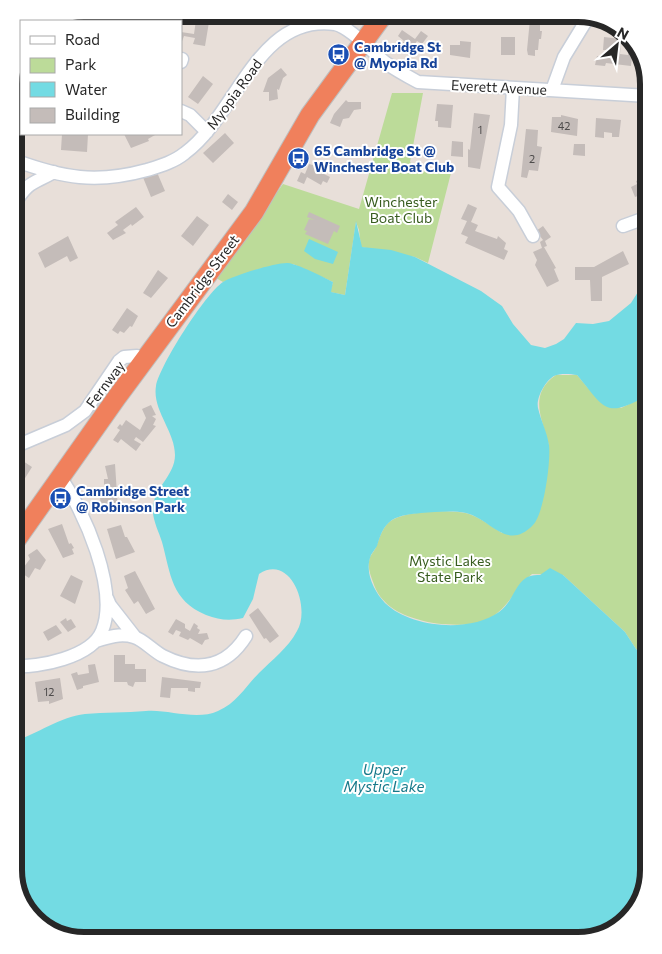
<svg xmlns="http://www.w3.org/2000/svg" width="662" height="954" font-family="Commissioner,sans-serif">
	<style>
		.green { fill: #bcdb99 }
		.water { fill: #73dbe3 }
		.building { fill: #c4bcb9 }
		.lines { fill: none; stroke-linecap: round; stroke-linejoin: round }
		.minor-casing { stroke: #c8ced8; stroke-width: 15 }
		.highway-casing { stroke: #bebebe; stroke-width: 21 }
		.minor { stroke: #fff; stroke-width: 12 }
		.highway { stroke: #f0805c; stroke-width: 19 }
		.labels { text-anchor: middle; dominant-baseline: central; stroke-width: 4; stroke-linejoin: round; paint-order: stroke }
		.number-label { font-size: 11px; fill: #4e4c4c }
		.transit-label { font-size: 14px; font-weight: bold; fill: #164399; stroke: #fff; text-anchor: start }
		.street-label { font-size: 14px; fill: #272727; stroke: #fff }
		.park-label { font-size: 14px; fill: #375c1e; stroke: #fff }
		.water-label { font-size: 15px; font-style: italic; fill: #17798a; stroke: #fff }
		.rim { fill: none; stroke: #272727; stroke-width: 6 }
	</style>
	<rect width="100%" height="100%" fill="#e8dfd9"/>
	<!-- green -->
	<path class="green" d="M392 93H423L410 162 418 171 451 173 428 263 415 257 361 247 359 230 356 222 345 295 330 292 333 282 293 264 259 269 223 282 216 278 283 184 359 209Z
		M556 375H577L588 388 621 408 648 395V660L636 649 625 632 563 575 532 574C514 589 507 612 484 621 468 627 436 625 420 620 398 614 380 604 373 582 370 574 367 566 370 557 372 553 375 550 376 547 380 537 383 524 394 519 409 511 452 509 469 514 481 518 491 526 502 533L549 446C543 420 527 395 556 375Z"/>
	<!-- water -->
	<path class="water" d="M356 221 362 247 391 250 415 257 481 291 502 306 513 324 531 345 545 348 556 344 564 339 576 323 593 324 609 321 631 303 648 276V395C604 420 605 408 577 375 570 374 561 373 554 376 545 381 536 398 538 408 541 421 547 432 549 445 551 461 544 514 533 525 507 552 491 519 466 513 452 510 436 512 421 513 412 514 400 515 392 520 383 526 380 536 377 546 375 549 373 552 371 555 364 572 374 591 385 603 411 628 470 633 499 612 517 599 515 573 540 575L550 568 563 575 625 632 636 649 648 660V870L639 905 613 931 578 940H80C58 933 35 927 23 905 7 875 14 778 14 741 38 734 59 717 85 714 105 712 126 713 146 711 168 709 196 721 218 711 237 703 245 687 259 673 272 660 288 648 297 631 311 608 291 553 259 574L253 599 243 618C230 621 219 620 206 615 171 600 171 575 162 542 159 532 152 519 153 509 153 488 175 476 175 455 175 431 152 410 156 386 160 365 205 294 223 282 232 276 277 262 288 263 298 264 323 277 333 282L331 292 345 295Z
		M309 239 338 252 333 264 315 259 304 251Z"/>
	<!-- building -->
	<path class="building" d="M105 14 128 15V21H105Z
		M505 14H522V21H505Z
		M530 19H540V31H542L541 39H539L538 50H535V56L528 55 527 50Z
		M196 20 209 22 205 46 193 44 195 38 184 36 181 44V32L194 34Z
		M402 30 415 39 421 31 428 36 422 44 417 41 411 50 402 44 404 41 398 36Z
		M501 37H515V55H501Z
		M604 37 621 39 620 54 628 55 629 47H633L631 66 606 63 605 66 595 65 597 56 605 57 606 50H603Z
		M460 41 471 42 470 58 450 55V45H460Z
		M281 68 287 75 283 78 279 90 277 89 278 99 269 101V92H263L268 78Z
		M203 76 213 84 198 104 188 97Z
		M346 100 348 102H361V109L354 110 349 118 343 119 340 127 330 123 334 114Z
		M437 104 453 105 451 128 438 127V121H435Z
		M474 113 490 115 480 169 468 167V149L470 150Z
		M561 115 578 119 577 136 551 132 552 117H561Z
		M596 118 621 120 619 137H612V133L604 132V138L595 137Z
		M526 129 538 130 537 146 542 147 538 171 529 170 527 178 521 177Z
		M225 133 234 143 213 163 203 153Z
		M62 134H88L87 152 61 150Z
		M124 134H154L155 135 148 139 149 141 131 148Z
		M452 141 463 142V157L451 156Z
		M574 144H585V156L573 155Z
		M309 164 323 168 322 173 330 177 327 183 323 181 321 185 307 177 304 184 297 181 301 172 305 174Z
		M156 170 165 191 151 197 142 175Z
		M648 175V195L644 197 643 194 635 197 631 187 637 184 636 181Z
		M228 194 238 202 232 210 222 202Z
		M468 204 477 208 471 222 478 225 475 231 497 239 498 236 506 243 504 249 508 251 504 260 465 243 468 237 461 234 467 221 461 219Z
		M136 207 144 217 132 226 131 224 123 230 126 233 113 240 107 233 118 225 115 222Z
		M309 212 340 226 337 233 334 231 328 244 305 234 307 231 304 230 309 219 315 220 307 217Z
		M197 216 209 225 193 246 181 236Z
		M543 226 551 237 545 241 547 246 544 247 556 268 554 269 559 281 547 287 535 265 537 260 533 252 542 248 540 242 543 240 536 231Z
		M68 236 78 258 70 262 67 256 45 268 38 253Z
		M623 251 629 264 602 277V301H591L590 280H575V267H594Z
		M158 270 168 278 151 298 143 293Z
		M127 308 138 316 132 327 130 326 124 333 120 331 118 334 112 330Z
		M151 405 156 415 152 416 156 419 153 425 156 426 143 442 136 437 134 440 141 444 136 451 121 439 118 443 113 440 120 430 117 428 120 424 122 426 126 420 140 430 146 418 142 409Z
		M23 461 32 467 17 491 14 489V471L16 468 18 469Z
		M115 464 118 509 101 510 100 497H104V479H108L105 466Z
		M62 524 69 544 71 543 74 548 72 549 74 554 63 558 48 529Z
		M121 525 125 537H127L135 552 116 559 107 529Z
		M37 549 46 560 40 570 35 568 29 578 20 572 30 559 28 555Z
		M135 571 155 609 146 614 138 601 134 604 125 590 128 588 124 576Z
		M71 575 83 581 75 604 60 596Z
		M258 608 279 636 270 643 266 638 264 639 249 615Z
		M66 618 67 621 71 619 76 627 68 632 60 622Z
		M176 619 185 624V628L190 631 194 623 198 626 197 628 200 630 198 634 207 633 209 639 205 640 202 645 190 638 188 640 179 636 181 632 176 630 173 635 168 632Z
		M56 625 62 633 48 641 43 632Z
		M114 655H125V664H135V669H146V682H135L133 687 128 685 127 682H114Z
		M95 664 99 682 83 686V688L77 690 71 674 77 672 78 675 89 673 88 665Z
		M162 677 201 682 200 688H195V692L188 691V688H171L170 698 160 697Z
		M60 678 63 699 49 704V701L38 702 35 682Z
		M14 686H16L17 691 25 690 24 699 14 700Z"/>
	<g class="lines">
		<defs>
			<path id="minor" d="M181 62 182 59
				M513 88 511 125 498 187 519 211 533 236
				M552 90 564 57 589 16
				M181 111 190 115 207 132
				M14 160C63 178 96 184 147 170 160 166 174 162 185 153 237 115 257 13 335 24 350 27 372 52 386 63 396 70 407 76 418 82L648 96
				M14 204C30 180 31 185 54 172
				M623 226 648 217
				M14 447 66 425 85 411 119 361 124 357 137 356 143 361
				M107 598 110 605 135 637
				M96 641C108 637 121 633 134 637 144 640 153 651 163 656 197 673 226 668 246 636
				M14 666C38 668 92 657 102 631 119 590 84 510 60 477"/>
			<path id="highway" d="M14 543 117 397 254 212 310 115 384 14"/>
		</defs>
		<!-- minor casing -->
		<use href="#minor" class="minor-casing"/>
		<!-- highway casing -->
		<use href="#highway" class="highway-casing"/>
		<!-- minor -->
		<use href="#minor" class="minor"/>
		<!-- highway -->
		<use href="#highway" class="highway"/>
	</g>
	<!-- icons -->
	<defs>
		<symbol id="bus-disc" viewBox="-11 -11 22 22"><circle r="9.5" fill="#1a4fb4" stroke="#fff"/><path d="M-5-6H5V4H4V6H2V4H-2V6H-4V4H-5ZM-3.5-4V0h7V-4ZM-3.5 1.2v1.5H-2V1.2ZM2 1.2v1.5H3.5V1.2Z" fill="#fff"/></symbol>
	</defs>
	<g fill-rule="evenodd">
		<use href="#bus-disc" x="326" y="42" width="25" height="25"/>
		<use href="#bus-disc" x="286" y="146" width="25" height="25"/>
		<use href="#bus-disc" x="48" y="486" width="25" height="25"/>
	</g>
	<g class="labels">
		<!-- number labels -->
		<g class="number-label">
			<text x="564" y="125">42</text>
			<text x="480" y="129">1</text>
			<text x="532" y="158">2</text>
			<text x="49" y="691">12</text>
		</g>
		<!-- transit labels -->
		<g class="transit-label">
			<text x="354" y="46">Cambridge St<tspan x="354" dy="16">@ Myopia Rd</tspan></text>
			<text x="314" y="150">65 Cambridge St @<tspan x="314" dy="16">Winchester Boat Club</tspan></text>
			<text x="76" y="490">Cambridge Street<tspan x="76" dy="16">@ Robinson Park</tspan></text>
		</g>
		<!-- street labels -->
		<g class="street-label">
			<text transform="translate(499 87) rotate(3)">Everett Avenue</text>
			<text transform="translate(234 94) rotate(-54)">Myopia Road</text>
			<text transform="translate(202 281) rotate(-53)">Cambridge Street</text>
			<text transform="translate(105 384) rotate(-53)">Fernway</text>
		</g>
		<!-- park labels -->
		<g class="park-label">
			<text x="401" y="201">Winchester<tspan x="401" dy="16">Boat Club</tspan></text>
			<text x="450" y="560">Mystic Lakes<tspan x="450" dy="16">State Park</tspan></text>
		</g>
		<!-- water labels -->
		<g class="water-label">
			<text x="384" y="769">Upper<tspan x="384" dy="17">Mystic Lake</tspan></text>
		</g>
	</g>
	<!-- crop -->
	<path d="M0 0H662V954H0ZM84 22H578A62 62 0 0 1 640 84V870A62 62 0 0 1 578 932H84A62 62 0 0 1 22 870V84A62 62 0 0 1 84 22Z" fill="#fff" fill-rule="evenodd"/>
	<path class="rim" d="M84 22H578A62 62 0 0 1 640 84V870A62 62 0 0 1 578 932H84A62 62 0 0 1 22 870V84A62 62 0 0 1 84 22Z"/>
	<!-- legend -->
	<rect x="20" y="20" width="162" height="115" fill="#ffffff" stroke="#a9a9a9"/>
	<rect x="30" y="36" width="25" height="8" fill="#ffffff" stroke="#a9a9a9"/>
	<text x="65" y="45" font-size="15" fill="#272727">Road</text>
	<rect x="30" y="58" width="25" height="15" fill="#bcdb99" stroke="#a9a9a9"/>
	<text x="65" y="70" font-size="15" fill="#272727">Park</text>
	<rect x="30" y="82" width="25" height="15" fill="#73dbe3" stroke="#a9a9a9"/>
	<text x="65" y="95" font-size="15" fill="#272727">Water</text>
	<rect x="30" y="108" width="25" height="15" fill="#c4bcb9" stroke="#a9a9a9"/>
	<text x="65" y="120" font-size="15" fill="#272727">Building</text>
	<!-- north arrow -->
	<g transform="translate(617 45) rotate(28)" stroke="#ffffff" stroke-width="4" paint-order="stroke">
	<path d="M0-4L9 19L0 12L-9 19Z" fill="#272727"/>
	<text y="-8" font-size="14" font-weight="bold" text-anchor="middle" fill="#272727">N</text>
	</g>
</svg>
